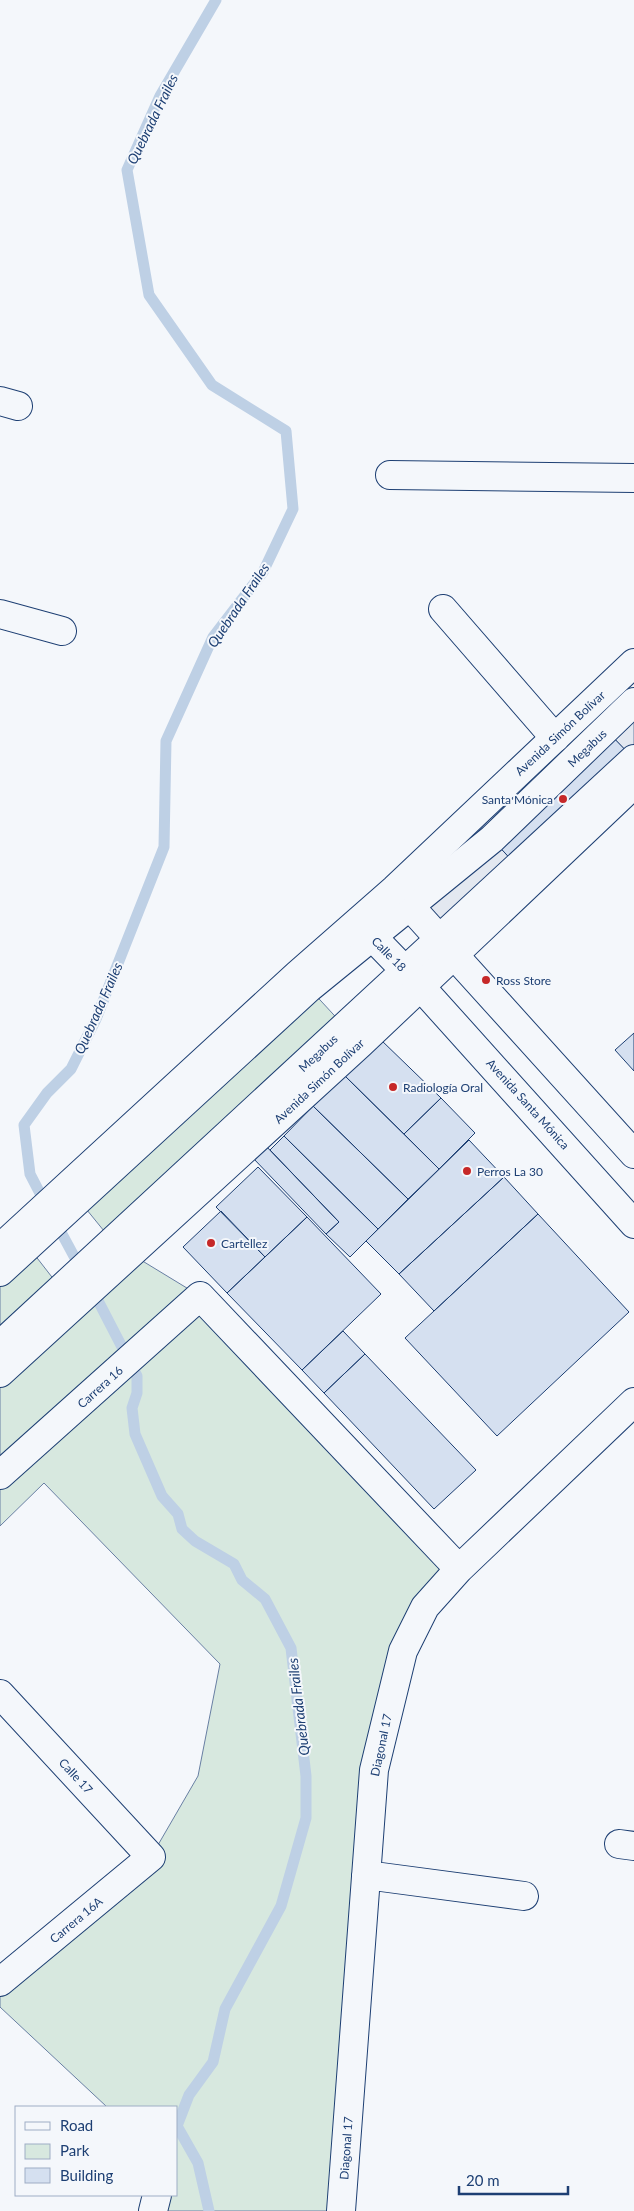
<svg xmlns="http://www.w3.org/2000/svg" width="634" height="2211" font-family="Lato,sans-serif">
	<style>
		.green { fill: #d7e8df; stroke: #687fa3 }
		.parking { fill: #e3e8f0; stroke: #687fa3 }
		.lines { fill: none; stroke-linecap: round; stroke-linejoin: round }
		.stream { stroke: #bed0e5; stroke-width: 11 }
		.building { fill: #d5e0f0; stroke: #1d3f73 }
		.minor-casing { stroke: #1d3f73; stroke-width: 30 }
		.major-casing { stroke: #1d3f73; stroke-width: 30 }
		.minor { stroke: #f4f7fb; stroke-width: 28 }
		.major { stroke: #f4f7fb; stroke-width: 28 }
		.poi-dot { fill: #c62828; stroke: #f4f7fb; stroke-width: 2 }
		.labels { text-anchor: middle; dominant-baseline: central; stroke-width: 4; stroke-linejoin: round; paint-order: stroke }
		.street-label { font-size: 12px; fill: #1d3f73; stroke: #f4f7fb }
		.poi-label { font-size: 12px; fill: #1d3f73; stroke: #f4f7fb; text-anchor: start }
		.water-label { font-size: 14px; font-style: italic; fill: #1d3f73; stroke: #f4f7fb }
	</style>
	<rect width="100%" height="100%" fill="#f4f7fb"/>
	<!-- green -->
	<path class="green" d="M309 988 345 1027 113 1242 78 1199Z
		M27 1245 62 1290 0 1345V1272Z
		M131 1254 200 1296 459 1569 425 1607 374 1770 341 2211H153L157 2195H176V2107H107L0 2007V1982L151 1857 198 1776 220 1664 44 1483 0 1526V1373Z"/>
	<!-- parking -->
	<path class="parking" d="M634 702V759L606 730Z
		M492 839 518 867 438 939 409 905Z"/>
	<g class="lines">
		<!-- stream -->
		<path class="stream" d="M46 1205 30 1174 24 1125 47 1093 71 1069 96 1019 164 847 166 741 213 637 263 572 293 509 286 431 212 385 149 295 127 170 160 96 216 0
			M55 1221 82 1271
			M92 1289 137 1376V1393L132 1408 135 1434 162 1496 178 1514 182 1529 195 1541 234 1564 242 1580 265 1599 291 1648 306 1776V1818L281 1906 225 2009 213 2062 189 2095 177 2126 198 2163 209 2211"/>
	</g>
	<!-- building -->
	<path class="building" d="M606 730 634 759 518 867 492 839Z
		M634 1033V1071L615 1050Z
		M380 1039 441 1098 404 1134 344 1075Z
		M344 1075 439 1169 408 1199 313 1106Z
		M441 1098 475 1133 439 1169 404 1134Z
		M313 1106 408 1199 378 1229 284 1136Z
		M284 1136 378 1229 350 1257 326 1234 339 1222 270 1150Z
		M469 1140 504 1177 399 1274 366 1241Z
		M264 1144 339 1222 326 1234 252 1157Z
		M258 1167 307 1217 265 1257 216 1207Z
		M504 1177 538 1214 434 1311 399 1274Z
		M221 1211 265 1257 227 1293 183 1247Z
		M538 1214 629 1312 497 1436 405 1338Z
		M307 1217 381 1294 302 1370 227 1293Z
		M343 1331 365 1354 324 1393 302 1370Z
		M365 1354 476 1470 434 1509 324 1393Z"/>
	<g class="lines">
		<defs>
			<path id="minor" d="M0 401 18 406
				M390 475 634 478
				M443 609 555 738
				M0 614 62 631
				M397 892 634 1154
				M359 923 420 986 634 1224
				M0 1272 309 988 492 839 634 702
				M0 1345 634 759
				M0 1475 200 1296 459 1569
				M0 1694 151 1857 0 1982
				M619 1844 634 1846
				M366 1875 524 1896
				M153 2211 157 2195
				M341 2211 374 1770 403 1651 425 1607 459 1569 634 1402"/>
			<path id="major" d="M0 1248 297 975 395 889 634 663
				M0 1373 360 1044 634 784"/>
		</defs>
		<!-- minor casing -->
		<use href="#minor" class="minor-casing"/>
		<!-- major casing -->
		<use href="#major" class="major-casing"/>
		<!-- minor -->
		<use href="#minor" class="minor"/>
		<!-- major -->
		<use href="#major" class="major"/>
	</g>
	<!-- markers -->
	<g class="poi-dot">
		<circle cx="563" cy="799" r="5"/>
		<circle cx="486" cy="980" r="5"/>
		<circle cx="393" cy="1087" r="5"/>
		<circle cx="467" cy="1171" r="5"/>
		<circle cx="211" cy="1243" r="5"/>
	</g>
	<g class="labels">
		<!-- street labels -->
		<g class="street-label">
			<text transform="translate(560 733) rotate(-43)">Avenida Simón Bolívar</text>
			<text transform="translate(587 748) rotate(-44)">Megabus</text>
			<text transform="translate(389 954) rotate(45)">Calle 18</text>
			<text transform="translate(318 1053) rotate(-43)">Megabus</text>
			<text transform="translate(319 1081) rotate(-43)">Avenida Simón Bolívar</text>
			<text transform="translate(528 1104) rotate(48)">Avenida Santa Mónica</text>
			<text transform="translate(100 1387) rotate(-42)">Carrera 16</text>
			<text transform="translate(381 1745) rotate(-78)">Diagonal 17</text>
			<text transform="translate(76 1776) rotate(47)">Calle 17</text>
			<text transform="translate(76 1920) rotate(-40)">Carrera 16A</text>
			<text transform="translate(346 2148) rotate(-86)">Diagonal 17</text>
		</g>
		<!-- poi labels -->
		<g class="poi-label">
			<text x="553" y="799" text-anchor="end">Santa Mónica</text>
			<text x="496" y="980">Ross Store</text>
			<text x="403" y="1087">Radiología Oral</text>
			<text x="477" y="1171">Perros La 30</text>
			<text x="221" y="1243">Cartellez</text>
		</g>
		<!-- water labels -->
		<g class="water-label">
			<text transform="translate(152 119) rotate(-64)">Quebrada Frailes</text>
			<text transform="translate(238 605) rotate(-56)">Quebrada Frailes</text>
			<text transform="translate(98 1008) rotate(-66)">Quebrada Frailes</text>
			<text transform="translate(298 1707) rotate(-97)">Quebrada Frailes</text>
		</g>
	</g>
	<!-- legend -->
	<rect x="15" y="2106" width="162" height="90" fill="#f4f7fb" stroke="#9eadc5"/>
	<rect x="25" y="2122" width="25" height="8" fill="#f4f7fb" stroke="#9eadc5"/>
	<text x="60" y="2131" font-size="15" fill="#1d3f73">Road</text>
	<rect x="25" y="2144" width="25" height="15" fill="#d7e8df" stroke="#9eadc5"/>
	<text x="60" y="2156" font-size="15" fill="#1d3f73">Park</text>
	<rect x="25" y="2168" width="25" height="15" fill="#d5e0f0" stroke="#9eadc5"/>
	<text x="60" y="2181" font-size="15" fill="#1d3f73">Building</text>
	<!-- scale -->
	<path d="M459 2186v8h109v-8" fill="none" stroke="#1d3f73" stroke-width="2.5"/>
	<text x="466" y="2186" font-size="15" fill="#1d3f73" stroke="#f4f7fb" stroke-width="4" paint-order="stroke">20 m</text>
</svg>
